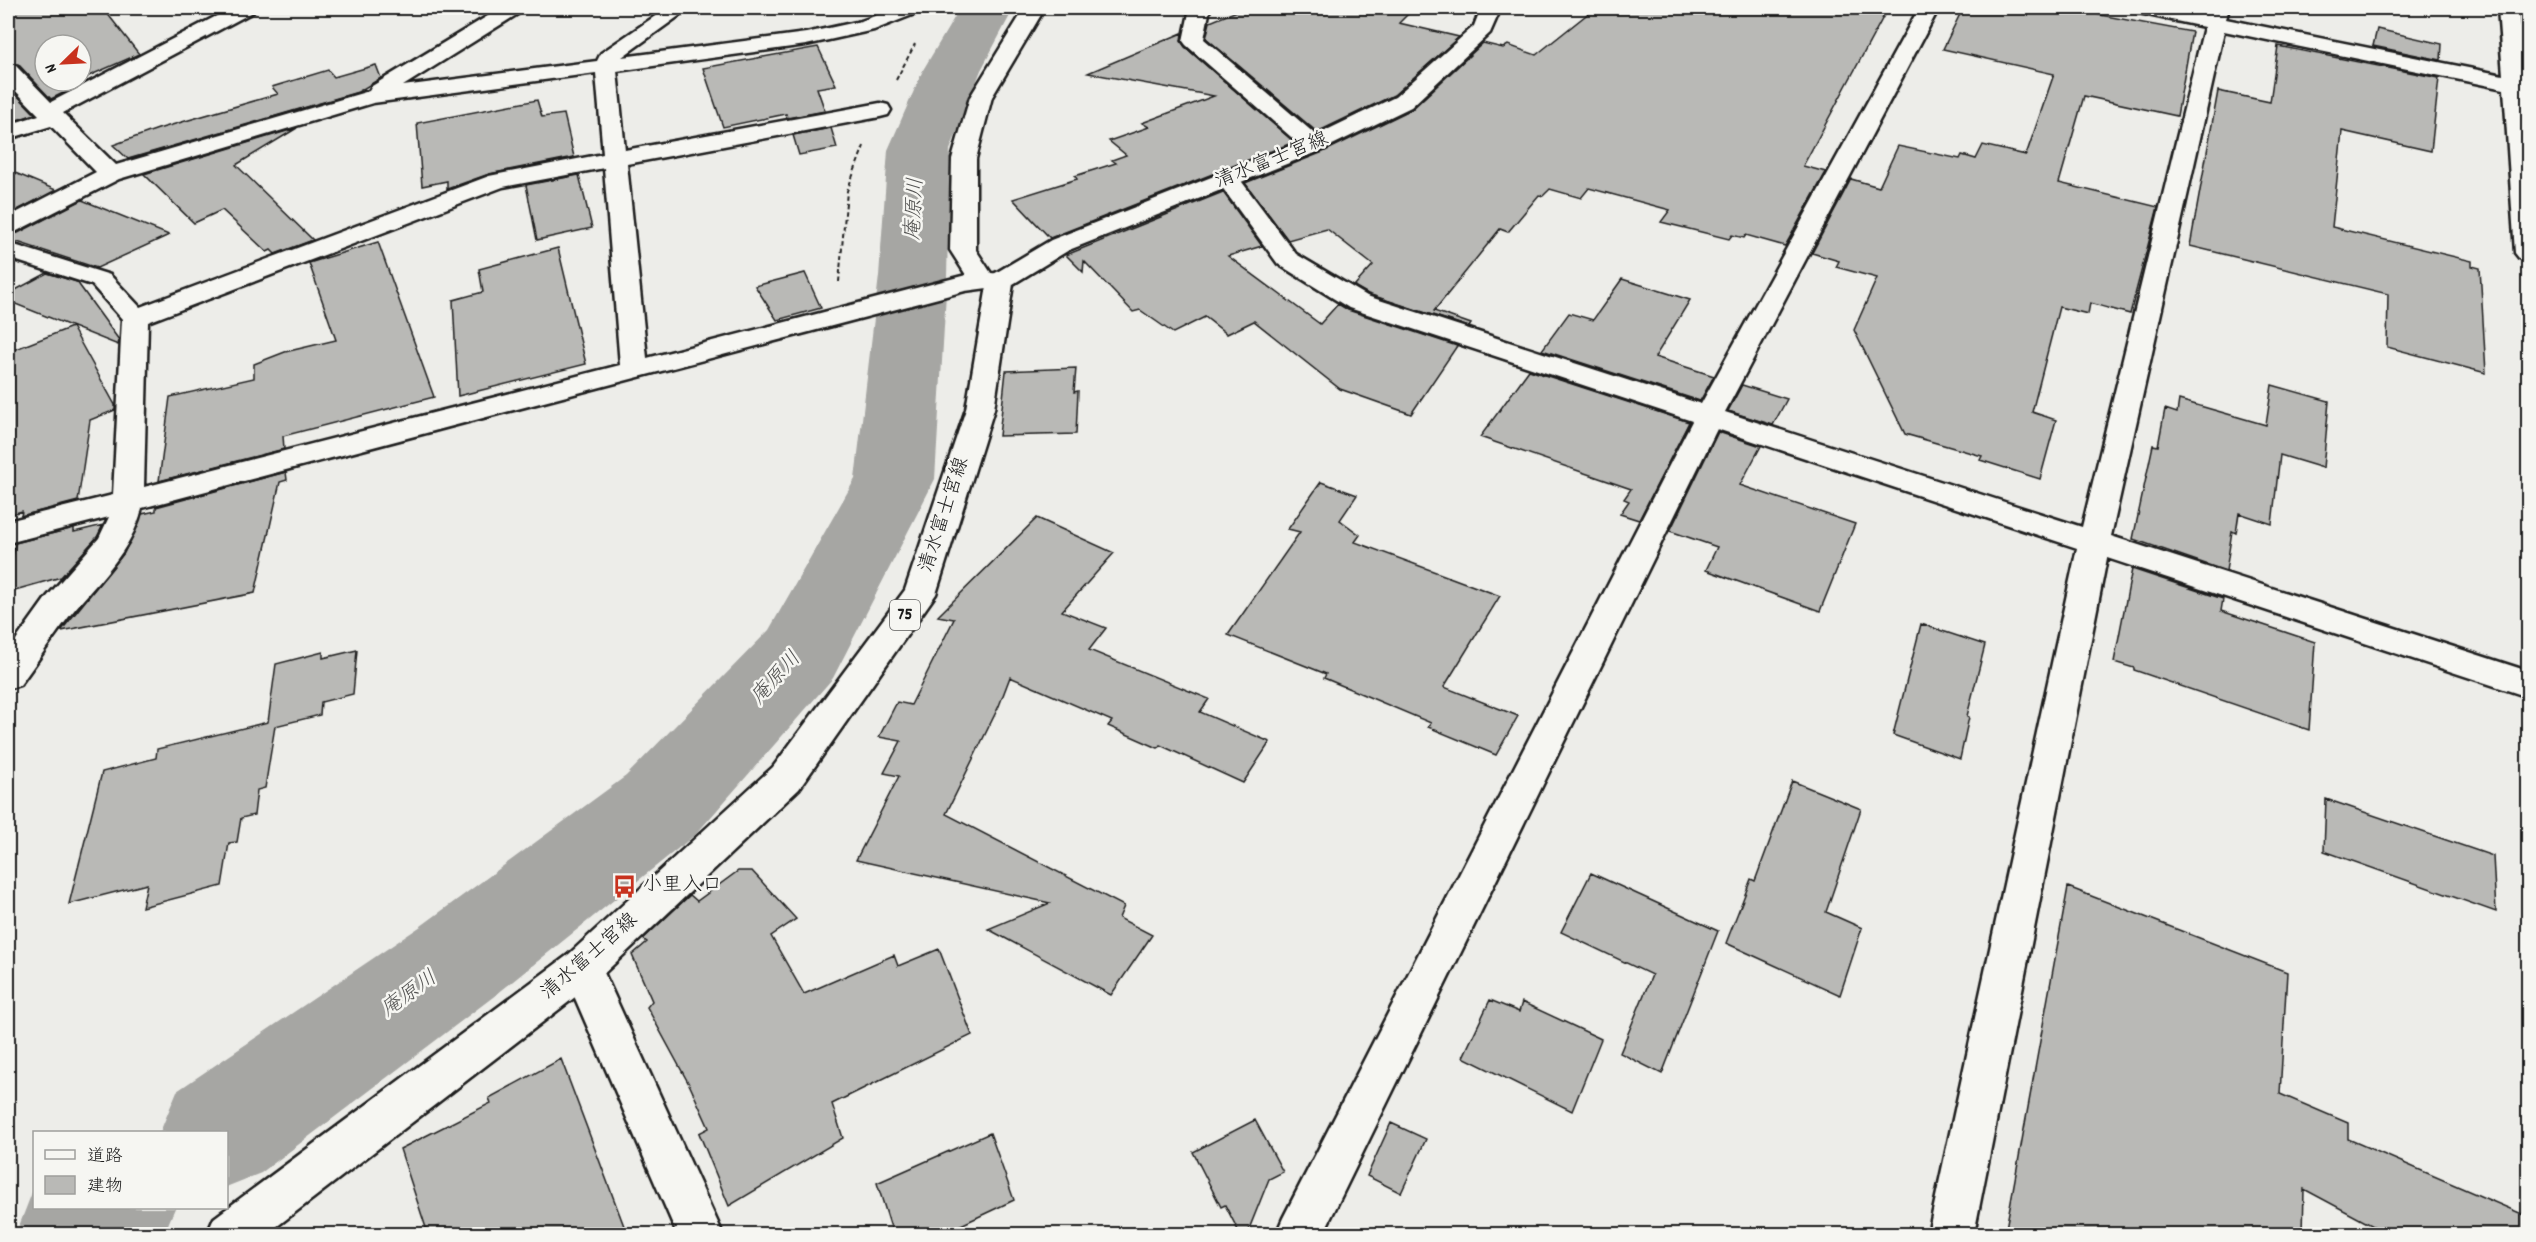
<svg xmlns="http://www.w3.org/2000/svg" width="2536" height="1242" font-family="Dekko,'Klee One',sans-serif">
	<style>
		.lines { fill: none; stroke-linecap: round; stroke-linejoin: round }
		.river { fill: #a6a6a3; fill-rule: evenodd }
		.building { fill: #b9b9b6; stroke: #1c1c1c; stroke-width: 1.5; fill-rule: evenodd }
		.minor-casing { stroke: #1c1c1c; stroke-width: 5 }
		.primary-casing { stroke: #1c1c1c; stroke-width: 5 }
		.path { stroke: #1c1c1c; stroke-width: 2; stroke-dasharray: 4.5 3; stroke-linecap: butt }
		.minor { fill: #f6f6f2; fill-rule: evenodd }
		.primary { fill: #f6f6f2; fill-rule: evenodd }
		.labels { text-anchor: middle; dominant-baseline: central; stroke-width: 5; stroke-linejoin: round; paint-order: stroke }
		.shield { fill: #f6f6f2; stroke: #5d5d5c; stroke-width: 1.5 }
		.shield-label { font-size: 18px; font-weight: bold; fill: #1c1c1c }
		.street-label { font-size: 20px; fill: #1c1c1c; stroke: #f6f6f2 }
		.poi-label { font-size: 20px; fill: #1c1c1c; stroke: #f6f6f2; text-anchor: start }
		.water-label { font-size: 21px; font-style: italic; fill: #535352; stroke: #f6f6f2 }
	</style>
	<rect width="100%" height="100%" fill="#edede9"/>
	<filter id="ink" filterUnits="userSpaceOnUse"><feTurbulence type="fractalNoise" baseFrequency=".0167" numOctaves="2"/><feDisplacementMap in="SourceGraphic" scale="12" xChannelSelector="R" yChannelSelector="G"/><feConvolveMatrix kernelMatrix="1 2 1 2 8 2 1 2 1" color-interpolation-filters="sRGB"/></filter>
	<g filter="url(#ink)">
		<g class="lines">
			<!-- river -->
			<path class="river" d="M960 8H1014L981 70 950 150 947 276 935 479 833 678 696 834 497 994 261 1173 226 1187V1132H160L177 1091 421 926 626 776 769 630 855 479 879 276 888 150 923 70Z
				M33 1190 34 1208H175L164 1234H16Z"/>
		</g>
		<!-- building -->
		<path class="building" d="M8 8H103L139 54 84 78 87 81 51 99 18 64 8 63ZM45 45H81V81H45Z
			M1244 8H1414L1399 23 1459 37 1394 95 1317 132 1206 38 1210 22Z
			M1595 8H1888L1803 166 1826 172 1785 246 1746 235 1744 238 1732 235 1729 239 1661 222 1670 210 1589 188 1581 198 1550 189 1543 196 1539 195 1508 232 1500 229 1434 311 1471 324 1469 327 1368 294 1354 286 1373 265 1327 229 1288 240 1245 183 1323 152 1412 109 1483 43 1503 48 1508 45 1536 55Z
			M1963 8H2063L2192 32 2177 116 2084 96 2059 183 2158 207 2130 314 2090 303 2088 314 2059 307 2032 412 2056 420 2040 479 1980 460 1982 456 1905 434 1854 330 1877 278 1836 267 1839 261 1812 253 1851 179 1879 187 1898 146 1960 159 1962 155 1976 159 1983 145 2026 155 2054 74 1943 49Z
			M2377 29 2442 44 2441 60 2373 46Z
			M1182 33 1181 41 1185 47 1294 142 1050 238 1013 199 1077 179 1075 176 1116 163 1112 160 1126 155 1109 141 1149 127 1142 123 1214 96 1088 73Z
			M2278 46 2439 78 2431 151 2342 131 2332 227 2472 261V266L2480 268 2486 373 2387 347 2388 294 2190 246 2218 91 2270 102Z
			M818 47 836 85 817 88 825 111 787 118 786 114 723 127 703 68Z
			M376 65 381 78 358 92 128 159 113 145 158 129 278 94 272 87 328 70 334 77Z
			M8 86 35 114 8 123Z
			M537 100 542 117 564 114 574 157 489 174 447 189V181L422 186 417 123Z
			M297 128 236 165 313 240 275 254 271 250 267 252 222 210 194 223 144 174Z
			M831 128 837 148 799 155 793 135Z
			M8 170 56 190 8 215Z
			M579 175 592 228 537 240 526 185Z
			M1223 192 1262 246 1228 256 1320 324 1338 304 1348 310 1457 346 1411 414 1340 389 1254 321 1227 334 1205 317 1173 333 1140 310 1133 312 1084 261 1083 272 1066 255Z
			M82 200 169 235 97 268 8 239V235L18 233Z
			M378 242 434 397 283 436 284 449 159 481 170 397 254 378V364L285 352 336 340 309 263Z
			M558 248 586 364 458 396 453 300 483 292 479 269Z
			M47 273 77 282 119 340 118 345 8 301V294Z
			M805 273 821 308 777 320 755 286Z
			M1622 279 1690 300 1655 357 1714 376 1700 401 1542 350 1569 313 1593 320Z
			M72 327 115 405V410L90 420 78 501 21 516 22 511 8 515V352Z
			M1076 368 1074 392 1078 391 1076 434 999 436 1006 371Z
			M1529 370 1689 422 1639 520 1620 514 1629 501 1624 499 1631 489 1480 437Z
			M1742 385 1787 399 1773 425 1728 411Z
			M2272 385 2329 401 2323 468 2280 455 2272 524 2239 513 2236 533 2232 531 2226 571 2133 539 2153 445 2158 446 2165 409 2177 413 2179 400 2266 425Z
			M1718 432 1761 446 1740 485 1855 524 1820 611 1706 570 1717 547 1670 531Z
			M286 472 287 480 280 482 255 593 61 631 124 553 142 514 156 511V507Z
			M1321 482 1357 495 1340 520 1360 535 1355 542 1500 596 1444 687 1518 716 1496 755 1428 727 1431 723 1324 678 1326 674 1228 635 1300 532 1288 529Z
			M1037 518 1114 553 1062 611 1106 628 1089 650 1209 699 1200 712 1270 742 1243 783 1160 745 1158 748 1108 726 1112 721 1010 677 999 706 946 814 1124 906 1119 918 1152 935 1111 995 988 929 1050 903 856 860 899 776 884 773 901 741 879 737 897 702 911 705 954 619 938 616Z
			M103 525 97 537 61 577 8 592 15 543 74 528V532Z
			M2132 569 2223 599 2221 611 2315 642 2309 730 2134 670V668L2114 662Z
			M1921 624 1985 645 1967 716 1969 717 1960 759 1893 735Z
			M357 650 353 694 321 702 320 715 275 726 265 788 257 790 254 815 241 818 237 842 229 843 222 886 142 907 147 884 69 904 102 772 156 758 157 749 268 722 276 664 323 652V658Z
			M1792 781 1861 809 1826 912 1862 928 1840 995 1726 943 1751 879 1755 881Z
			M2326 799 2493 856 2496 912 2324 851Z
			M738 871H752L796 919 771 936 804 994 894 955 898 966 939 949 972 1035 832 1104 843 1138 729 1206 699 1133 709 1128 690 1086 647 1007 652 1001 632 955 647 942 643 939 690 895 697 901Z
			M1591 873 1718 931 1662 1074 1620 1053 1652 975 1561 932Z
			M2068 887 2287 972 2280 1094 2348 1123V1139L2529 1217V1234H2388L2304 1189 2303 1234H2005Z
			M1490 1000 1519 1012 1522 1002 1601 1039 1572 1111 1463 1057Z
			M561 1059 627 1234H428L400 1149 491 1103 489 1098Z
			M1255 1120 1283 1172 1269 1179 1247 1234H1240L1225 1205 1221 1207 1193 1152Z
			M1391 1123 1426 1139 1401 1193 1367 1176Z
			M990 1133 1014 1200 942 1234H893L877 1183Z"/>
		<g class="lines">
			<defs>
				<path id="minor" d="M232 8H256L253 12 63 113 116 165 369 91 372 86 501 8H524L521 12 403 86 597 61 601 53 667 8H690L622 57 806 33 861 21 896 8H923L920 12 874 30 806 45 617 71 625 150 880 103 888 105 891 110 888 115 880 117 627 164 647 358 966 275 950 250 952 159 970 97 1025 8H1045L992 97 976 159V250L991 273 1010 275 1014 280 1010 285 965 291 142 508C132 551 98 581 71 614 53 637 37 662 20 685L8 689V651L46 598 99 538 109 517 8 543V521L113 495 122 319 92 285 8 258V243L110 275 140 307 489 176 603 154 596 73 373 103 119 179 17 231 8 233V217L96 172 51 126 8 139V125L39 115 8 83V65L16 66 51 102ZM604 168 620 365 144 487 148 322 503 187Z
					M1190 8H1210L1204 39 1322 140 1325 145 1322 150 1314 152 1306 150 1186 45 1183 41Z
					M1919 8H1939L1725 412 2082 527 2204 27 2134 12 2131 8H2168L2207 15 2209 8H2229L2226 19 2503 75 2498 8H2518L2525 80 2528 81V93H2526L2528 122V261L2519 258 2515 253 2504 89 2224 31 2111 536 2528 671V697L2107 558 1974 1234H1928L2077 548 1717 429 1323 1234H1276L1283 1218 1692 421 1349 308 1278 264 1216 179 1220 174 1228 172 1236 174 1296 254 1367 296 1701 404Z
					M582 950 596 955 723 1234H677L562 968 568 955Z"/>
				<path id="primary" d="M1481 8H1501L1490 33 1411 107 1322 150 1069 250 1013 284 994 409 936 594 799 789 596 981 267 1234H207L214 1218 568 955 773 767 905 590 966 409 988 280 992 275 1051 240 1306 140 1395 97 1474 26Z"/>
			</defs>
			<!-- minor casing -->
			<use href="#minor" class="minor-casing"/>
			<!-- primary casing -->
			<use href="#primary" class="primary-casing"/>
			<!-- path -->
			<path class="path" d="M896 80 915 44
				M839 282 847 191 864 146"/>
			<!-- minor -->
			<use href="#minor" class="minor"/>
			<!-- primary -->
			<use href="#primary" class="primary"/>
		</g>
	</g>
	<!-- icons -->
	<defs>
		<symbol id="bus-bare" viewBox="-9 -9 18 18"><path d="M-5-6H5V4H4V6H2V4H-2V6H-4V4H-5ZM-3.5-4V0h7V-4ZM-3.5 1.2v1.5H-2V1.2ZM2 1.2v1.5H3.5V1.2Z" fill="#c8321e" stroke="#f6f6f2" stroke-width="2.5" paint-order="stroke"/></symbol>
	</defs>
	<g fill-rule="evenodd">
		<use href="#bus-bare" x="608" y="870" width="33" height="33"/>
	</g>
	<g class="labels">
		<!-- shield labels -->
		<rect class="shield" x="890" y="600" width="30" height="30" rx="4.5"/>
		<g class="shield-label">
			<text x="905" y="615">75</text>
		</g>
		<!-- street labels -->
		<g class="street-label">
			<text transform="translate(1272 161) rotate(-22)">清水富士宮線</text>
			<text transform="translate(945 515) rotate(-72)">清水富士宮線</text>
			<text transform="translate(590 957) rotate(-41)">清水富士宮線</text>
		</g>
		<!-- poi labels -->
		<g class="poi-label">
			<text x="642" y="886">小里入口</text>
		</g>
		<!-- water labels -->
		<g class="water-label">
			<text transform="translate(916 209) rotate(-87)">庵原川</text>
			<text transform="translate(777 679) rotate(-48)">庵原川</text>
			<text transform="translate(410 995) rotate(-36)">庵原川</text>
		</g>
	</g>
	<!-- margin -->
	<rect width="2536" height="1242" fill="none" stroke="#f6f6f2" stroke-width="30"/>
	<rect x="15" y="15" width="2506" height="1212" fill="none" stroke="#1c1c1c" stroke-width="2" filter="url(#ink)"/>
	<!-- legend -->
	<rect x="33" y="1131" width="195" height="78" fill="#f6f6f2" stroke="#9f9f9c" stroke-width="1.5"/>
	<rect x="45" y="1150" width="30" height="9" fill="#f6f6f2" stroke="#9f9f9c" stroke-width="1.5"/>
	<text x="87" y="1161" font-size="18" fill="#1c1c1c">道路</text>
	<rect x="45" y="1176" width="30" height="18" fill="#b9b9b6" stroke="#9f9f9c" stroke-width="1.5"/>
	<text x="87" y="1191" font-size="18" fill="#1c1c1c">建物</text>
	<!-- north arrow -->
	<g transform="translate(63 63) rotate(246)"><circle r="28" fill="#f6f6f2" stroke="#9f9f9c" stroke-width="1.5"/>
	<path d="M0-4.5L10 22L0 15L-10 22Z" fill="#c8321e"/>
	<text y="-9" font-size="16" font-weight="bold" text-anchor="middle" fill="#1c1c1c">N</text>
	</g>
</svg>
